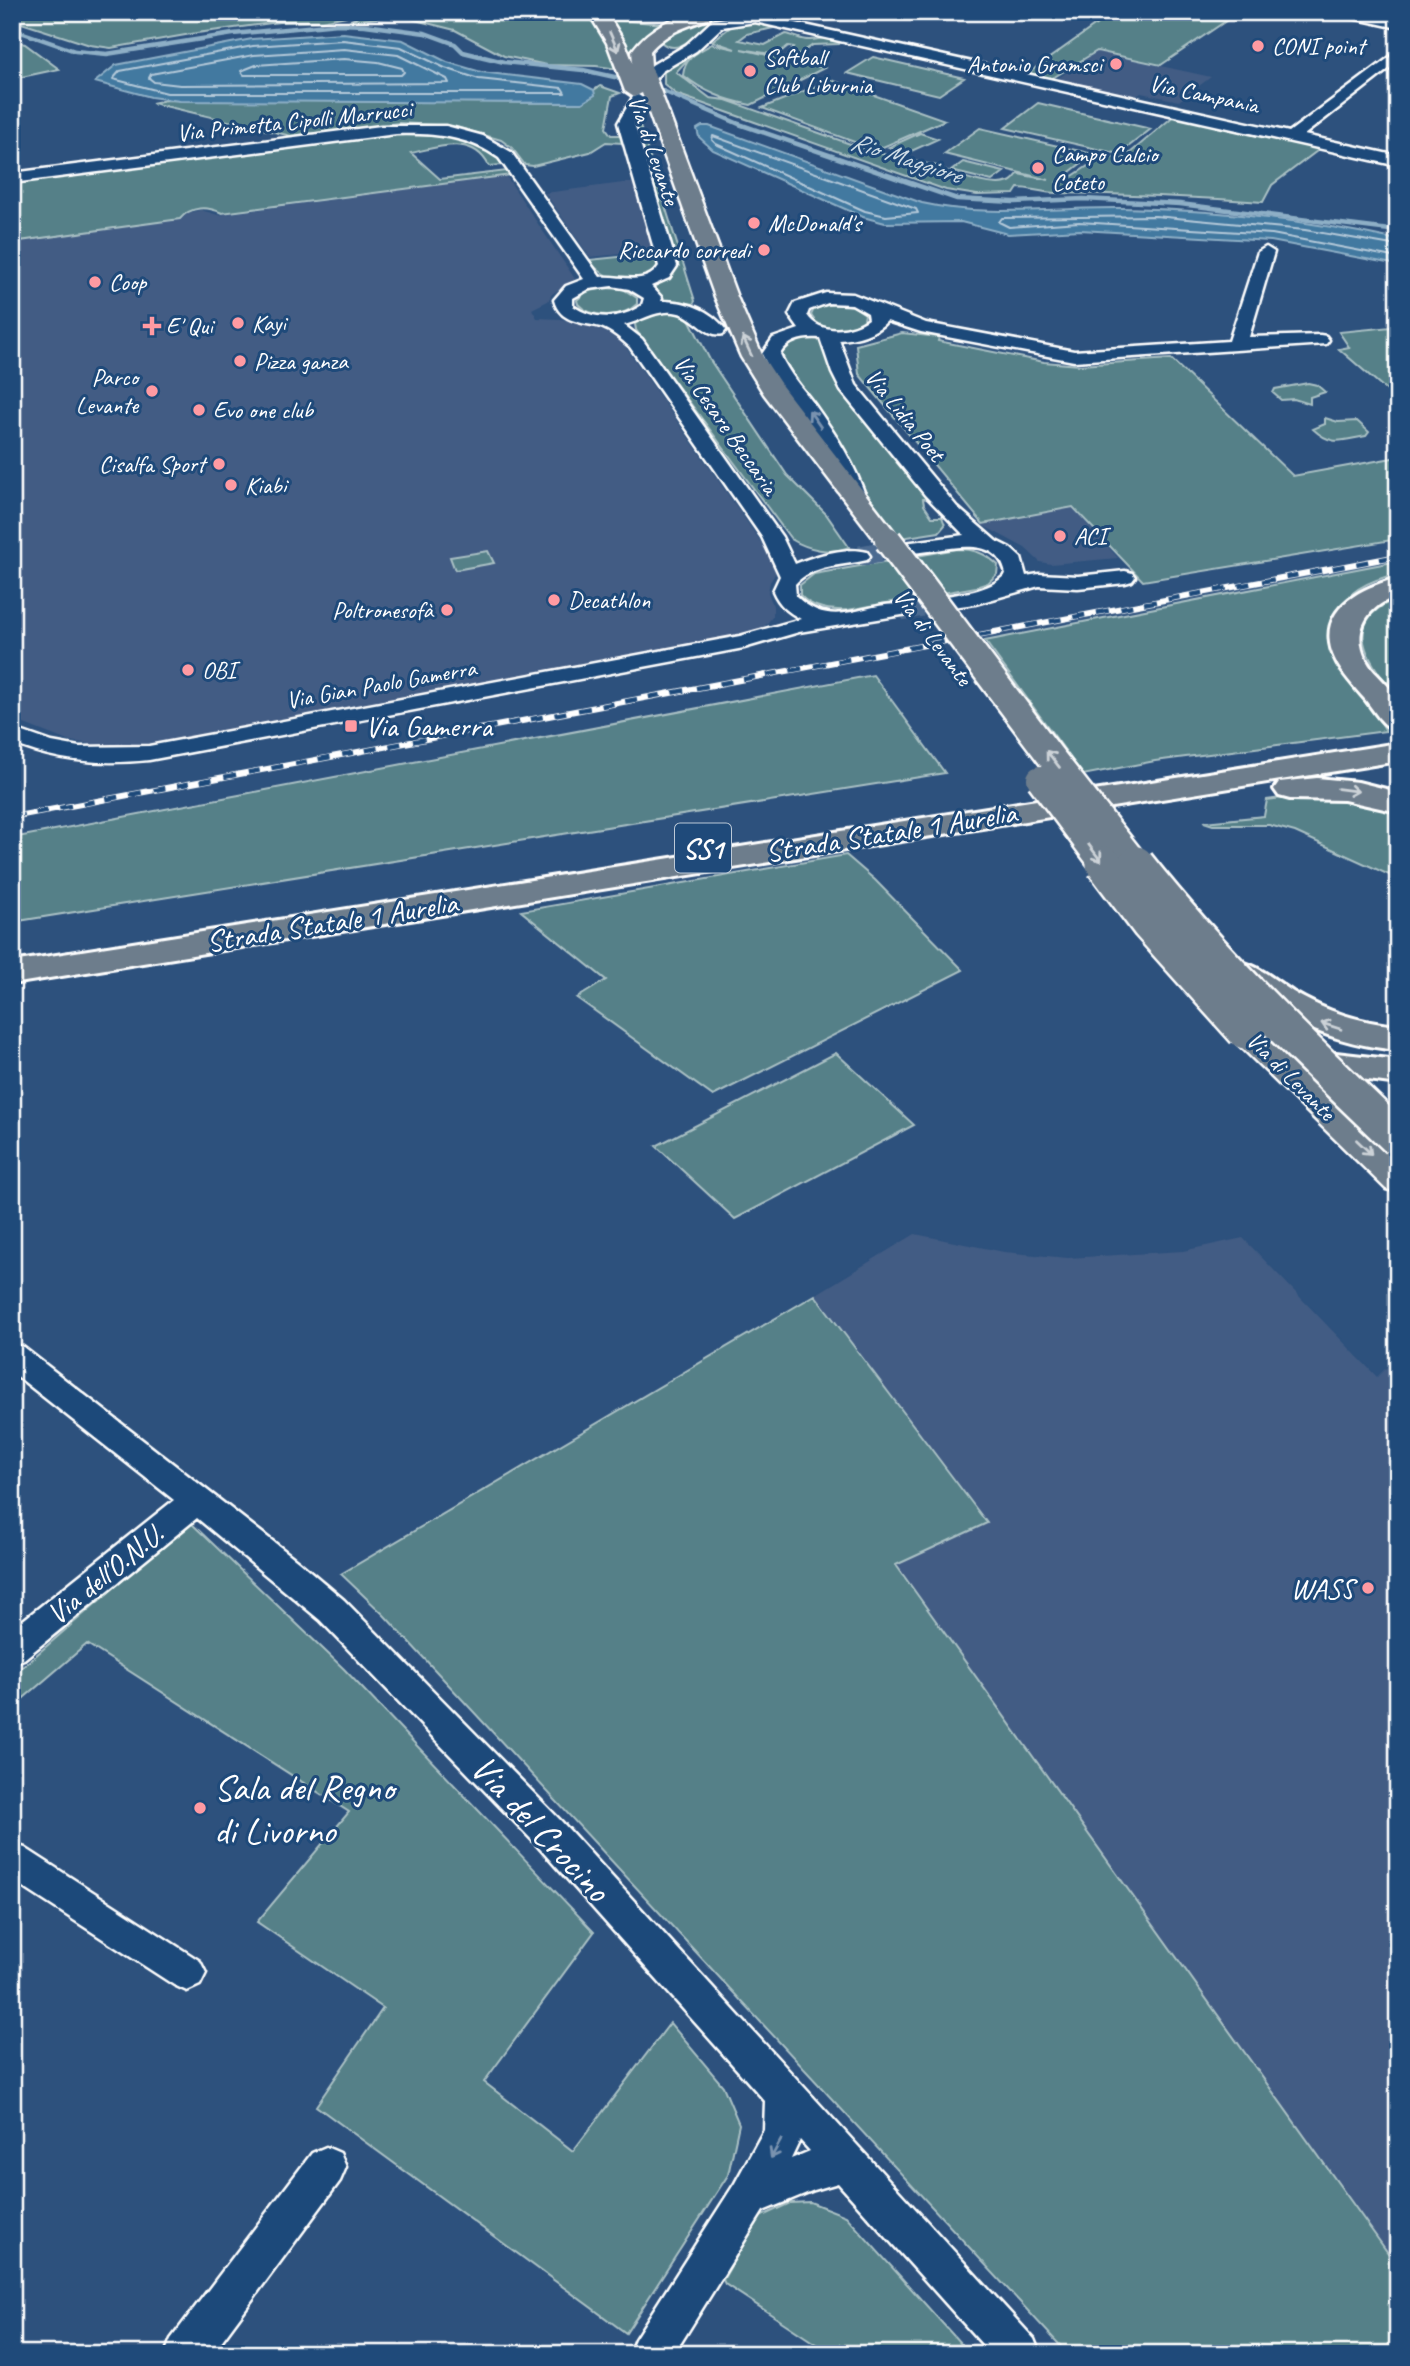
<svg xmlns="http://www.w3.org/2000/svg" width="1410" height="2366" font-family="Caveat,sans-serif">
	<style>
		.built { fill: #425c84 }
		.green { fill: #548088; stroke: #aac0c4; stroke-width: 2 }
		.water { fill: #4379a0; stroke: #8eafc6; stroke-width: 2 }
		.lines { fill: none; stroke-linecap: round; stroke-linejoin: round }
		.shore { stroke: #b4c9d9; stroke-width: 2 }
		.stream { stroke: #8eafc6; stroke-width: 4.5 }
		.minor-tunnel { stroke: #4c6b90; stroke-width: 21; stroke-dasharray: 21 10; stroke-linecap: butt }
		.highway-tunnel { stroke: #4c6b90; stroke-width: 29; stroke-dasharray: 29 15; stroke-linecap: butt }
		.minor-casing { stroke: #fff; stroke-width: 5 }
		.major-casing { stroke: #fff; stroke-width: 5 }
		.highway-casing { stroke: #fff; stroke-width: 6 }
		.minor { fill: #1f4a7a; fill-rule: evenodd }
		.major { fill: #6d7d8c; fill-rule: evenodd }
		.highway { fill: #6d7d8c; fill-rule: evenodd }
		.rail-casing { stroke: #fff; stroke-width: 6 }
		.rail { stroke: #1f4a7a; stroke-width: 4.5; stroke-dasharray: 12; stroke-linecap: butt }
		.major-bridge-far1-casing { stroke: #fff; stroke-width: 31; stroke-linecap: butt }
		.major-bridge-casing { stroke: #fff; stroke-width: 40; stroke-linecap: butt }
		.major-bridge-far1 { stroke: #6d7d8c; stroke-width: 26 }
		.major-bridge { stroke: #6d7d8c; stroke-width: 35 }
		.oneway { stroke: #ccd2d7 }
		.oneway2 { stroke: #7992af }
		.poi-dot { fill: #ff9aa2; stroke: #1f4a7a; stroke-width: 2.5 }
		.labels { text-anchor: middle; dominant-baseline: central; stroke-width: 6; stroke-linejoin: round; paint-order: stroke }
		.far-poi-label { font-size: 24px; fill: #fff; stroke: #1f4a7a; text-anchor: start }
		.far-street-label { font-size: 24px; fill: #fff; stroke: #1f4a7a }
		.far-water-label { font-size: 26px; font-style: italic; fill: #d0dee7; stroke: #1f4a7a }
		.shield { fill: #1f4a7a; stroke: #bcc9d7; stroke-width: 2 }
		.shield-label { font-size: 28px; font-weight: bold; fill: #fff }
		.poi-label { font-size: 30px; fill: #fff; stroke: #1f4a7a; text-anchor: start }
		.street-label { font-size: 30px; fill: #fff; stroke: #1f4a7a }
		.near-poi-label { font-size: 37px; fill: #fff; stroke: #1f4a7a; text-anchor: start }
		.near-street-label { font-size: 37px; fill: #fff; stroke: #1f4a7a }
	</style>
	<rect width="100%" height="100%" fill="#2d517d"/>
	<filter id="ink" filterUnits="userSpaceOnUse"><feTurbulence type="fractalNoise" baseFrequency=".0143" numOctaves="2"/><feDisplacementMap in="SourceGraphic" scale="14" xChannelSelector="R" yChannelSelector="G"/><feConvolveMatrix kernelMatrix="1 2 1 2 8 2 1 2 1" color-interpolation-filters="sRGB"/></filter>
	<g filter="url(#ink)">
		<!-- built -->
		<path class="built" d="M1097 52 1211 77 1179 101 1141 93 1135 97 1057 79Z
			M506 176 575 279 552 294 548 301 532 309 537 318 561 319 602 330 620 339 779 568 770 582 768 592 773 606V616L765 626 750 633 726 638 477 690 163 745 117 747 68 741 19 722 12 715V242L181 220 188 213 201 210 218 215Z
			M623 183H633L655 251 590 257 545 193Z
			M1072 507 1118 558 1051 564 1040 562 1025 548 982 525Z
			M915 1234 1004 1252 1068 1258 1183 1251 1243 1238 1377 1377 1398 1356V2267L895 1565 986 1523 815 1295Z"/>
		<!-- green -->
		<path class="green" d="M12 12H365L322 21 279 22 197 33 111 48 90 45 12 20Z
			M369 12H588L609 45 618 69 596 66 547 65 504 56 455 30 411 19 391 17 349 21Z
			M725 12H746L745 15C734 16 722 17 712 23 697 32 678 59 660 41L687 25Z
			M1114 12H1239L1161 65 1097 51 1051 79 1027 74Z
			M607 19 665 24 638 42 632 52 640 76Z
			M744 21 782 26 747 34 739 40 765 45 786 34C794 35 802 41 810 40 822 39 828 36 841 40L839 44 813 45 795 57 788 56 794 47 788 46 777 55 741 49 824 68 751 105C725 100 704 92 683 75 685 57 698 52 712 44L735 49 712 41 736 23Z
			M12 40 25 44 59 69 12 79Z
			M696 50 676 72 710 98 726 100 873 152 937 166C950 174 994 189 1009 182 1013 181 1015 177 1018 174L1049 180 944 154 980 128 1093 154 1057 182 1062 183 1103 156 1123 159 1176 114 1321 148 1272 185 1263 202C1193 197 1125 194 1056 193 1043 193 1031 188 1018 188L1014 194 977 195 946 190 676 94 664 84V69Z
			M873 57 964 78 939 95 847 73Z
			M831 80 945 120 876 150 762 108Z
			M600 86 620 93 612 96 606 128 611 135H620L622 143 606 142 590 152 533 166 525 165 512 148 501 140 453 126 399 123 291 136 152 103 166 100 582 103 594 95V90Z
			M1038 103 1151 129 1119 154 1005 128Z
			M638 120 695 301 693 304 663 300 651 285 676 267 677 263 634 123Z
			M388 133C423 134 479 129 501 161L502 165 489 166C473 134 439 147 411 153L440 179 507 171 511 175 222 213C207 206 191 206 180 219L12 242V180Z
			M920 133 938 139 907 153 889 147Z
			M963 162 1004 172 992 181 951 171Z
			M657 253 658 272C633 286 606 283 589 260Z
			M604 288 623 289 637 298V304C623 318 591 319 578 304L577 300 586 292Z
			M836 303 853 306 865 314 864 320C850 331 819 333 811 315L814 309Z
			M657 310 686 313 710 360 787 475 826 514 849 547C831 555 807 549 791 539L636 330 635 324Z
			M1391 327 1398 335V400L1339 349 1349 347 1339 332Z
			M902 333 939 337 938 341 1044 362 1080 365 1171 359 1293 476 1398 457V539L1143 581 1073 507 983 524 859 374 856 345Z
			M811 336 825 343 832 375 928 498 923 499 924 505 932 517H942L945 525 939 532 895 539 875 512 856 471 834 437 777 354 782 343Z
			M1308 383 1317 385 1325 392 1310 397V404L1294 399 1281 400 1273 393 1275 389Z
			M1325 418 1338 422 1357 421 1369 432 1366 436C1342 440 1332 447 1313 429L1325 424Z
			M957 549C974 549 985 553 998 565L997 574 988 583 976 587 848 610C831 611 812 609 800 595V585L814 574Z
			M488 551 494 563 455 570 450 557Z
			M1398 561V574C1373 579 1348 589 1337 613 1316 657 1366 694 1386 731L1155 761 1083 775 985 641Z
			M1398 598V697C1367 662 1339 621 1398 598Z
			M873 675 945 773 12 922V838Z
			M1312 794 1398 808V879L1295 832 1269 825H1213L1204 822 1264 816 1267 800Z
			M846 855 875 880 963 970 713 1096 577 998 606 980 521 911Z
			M836 1053 914 1125 735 1219 656 1146Z
			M815 1295 987 1523 896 1565 1398 2267V2354H1068L384 1615 341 1574Z
			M190 1522 344 1669 594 1932 484 2082 573 2151 670 2023 723 2086 739 2124 728 2175 626 2333 316 2106 383 2008 257 1922 349 1812 87 1644 12 1708V1676Z
			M810 2202 846 2216 970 2354H831L725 2284 723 2280 758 2218 790 2203Z"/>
		<!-- water -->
		<path class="water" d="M343 33 403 40 447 62 481 72 582 84 594 90 595 95 582 103 180 101 151 97 95 82 116 65 252 39Z
			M702 126H709L922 203C988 218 1056 207 1123 208 1215 210 1309 220 1398 240V265L1271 241 1080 230 1008 234 961 222 885 223 863 217 713 150 699 137 697 129Z"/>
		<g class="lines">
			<!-- shore -->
			<path class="shore" d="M343 40 401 47 445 68 479 79 562 88 565 93H167L113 79 120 71 253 46Z
				M344 49 398 55 447 79 449 83 180 85 154 82 149 78 151 74 254 55Z
				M344 59 378 62 402 68 404 72 401 75H244L241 71 256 65Z
				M713 136 916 209 918 213 886 216 865 211 716 144 712 140Z
				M1398 246 1305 230 1155 216 1002 218 999 222 1009 227 1079 222 1272 234 1398 258"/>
			<!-- stream -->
			<path class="stream" d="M12 29 75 51 107 54 233 34 338 24 365 25 425 33 455 44 463 52 504 62 583 70 619 78
				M663 91 739 124 957 199 1014 202 1083 199 1180 204 1398 231"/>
			<!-- minor-tunnel -->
			<path class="minor-tunnel" d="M860 556 882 552
				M901 610 923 606"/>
			<!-- highway-tunnel -->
			<path class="highway-tunnel" d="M1394 738 1398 737"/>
			<defs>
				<path id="minor" d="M1337 12H1364L1398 20V28L1339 15Z
					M755 14 1289 132 1398 51V62L1304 135 1398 156V166L755 22 722 27 696 51 662 71 653 81H643L641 78 652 65 686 45 713 20Z
					M638 95 646 100 634 123 677 266 669 278 651 286 662 298 661 301C686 301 710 309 726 330L723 334C707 338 695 317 679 313 658 308 644 320 624 325L642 339 782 537 795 564C814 556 846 546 867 552L870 556 867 560C843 566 813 564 795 584L796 596C835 635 871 596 908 606L912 610 908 614 799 632 744 648 149 760C102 765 56 762 12 743V728L52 742 79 747 149 746 740 636 801 619C788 612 779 605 773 591L780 576 762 537 630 347C621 339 612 331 601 327 582 322 560 323 554 300L566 286 584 279 499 158C468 136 434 133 396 134L12 183V173L381 126H446L483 136 511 152 600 277C620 275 646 287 659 266L618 123 633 97ZM612 286 629 289 644 298 642 305C621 320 594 321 573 306V298L589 289Z
					M1266 247 1274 252 1249 337 1320 335 1326 336 1329 340 1326 344 1074 361 921 332 887 321C875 334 857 339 839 340L856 385 957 507 996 541 1010 548 1021 558 1026 576 1039 574 1078 576 1125 571 1132 573 1135 577 1132 581 1125 583 1078 588 1039 586 975 604 945 608 938 606 934 602 938 598C962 592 988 593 1006 574 995 524 927 560 897 552L894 548 897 544 964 535 925 495 841 391 832 373 820 338C804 337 789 339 780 354 788 373 802 388 814 404 836 435 856 465 867 501L864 505H850L825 448 771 372 762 354 773 338 799 329 789 315 795 303 826 293 853 294 926 323 1074 351 1229 341 1258 252ZM828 303 852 304 868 313 869 319C852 332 819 335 807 315L809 310Z
					M12 1344 23 1347 298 1561 344 1600 561 1821 1034 2339 1040 2354H991L838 2183 814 2190 763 2211 674 2354H629L635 2339 735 2183 764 2130 765 2101 535 1843 320 1620 197 1518 24 1659 12 1663V1629L174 1500 12 1372ZM800 2140 810 2151 791 2159Z
					M12 1844 25 1848 200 1961 206 1973 200 1985 187 1991 174 1985 12 1880Z
					M326 2147 340 2153 346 2167 340 2181 212 2354H165L171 2339 312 2153Z"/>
				<path id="major" d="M588 12H606L625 43 633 63 632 51C650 26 679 12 709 12L711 15 708 19C687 26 665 33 650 51L651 66 737 297 763 357 782 386 897 535 901 540 897 545 888 548 879 545 764 394 741 357 715 297 642 93 634 97 625 91 607 43Z
					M1245 1020 1257 1023 1398 1159V1192L1386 1189 1233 1039 1229 1031 1233 1023Z"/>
				<path id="highway" d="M1398 578V596C1363 607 1349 637 1371 668 1379 678 1391 687 1396 698 1401 706 1398 722 1398 731 1382 727 1375 711 1364 698 1351 683 1333 664 1330 643 1324 604 1367 586 1398 578Z
					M1398 743V761L12 984V962Z
					M1317 778 1358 782 1398 792V812L1344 800 1290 799 1279 796 1274 789 1279 782Z
					M1241 962C1261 967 1276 981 1293 992 1327 1012 1359 1022 1398 1026V1050C1332 1044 1281 1019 1229 981L1223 973 1229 965Z
					M1245 1019 1258 1023 1284 1038 1312 1048 1317 1057 1312 1066C1286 1073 1241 1054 1227 1031L1232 1023Z
					M1336 1053 1398 1060V1084L1323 1074 1318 1065 1323 1056Z"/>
			</defs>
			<!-- minor casing -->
			<use href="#minor" class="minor-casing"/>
			<!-- major casing -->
			<use href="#major" class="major-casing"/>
			<!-- highway casing -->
			<use href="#highway" class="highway-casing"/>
			<!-- minor -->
			<use href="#minor" class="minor"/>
			<!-- major -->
			<use href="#major" class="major"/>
			<!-- highway -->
			<use href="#highway" class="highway"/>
			<defs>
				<path id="rail" d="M12 817 1398 556"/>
			</defs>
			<!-- rail casing -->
			<use href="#rail" class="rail-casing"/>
			<!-- rail -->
			<use href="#rail" class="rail"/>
			<defs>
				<path id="major-bridge-far1" d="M888 540 1051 757 1137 866
					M1040 779 1105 866"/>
				<path id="major-bridge" d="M1104 864 1149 924 1245 1031
					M1136 864C1215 964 1306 1051 1398 1139"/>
			</defs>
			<!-- major-bridge-far1 casing -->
			<use href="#major-bridge-far1" class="major-bridge-far1-casing"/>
			<!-- major-bridge casing -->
			<use href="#major-bridge" class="major-bridge-casing"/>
			<!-- major-bridge-far1 -->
			<use href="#major-bridge-far1" class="major-bridge-far1"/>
			<!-- major-bridge -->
			<use href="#major-bridge" class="major-bridge"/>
		</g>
		<!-- one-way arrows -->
		<defs><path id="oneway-shaft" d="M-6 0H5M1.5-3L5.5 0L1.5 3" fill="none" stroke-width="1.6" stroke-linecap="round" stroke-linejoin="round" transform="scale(1.75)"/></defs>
		<g class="oneway">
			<use href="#oneway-shaft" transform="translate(614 42) rotate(66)"/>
			<use href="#oneway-shaft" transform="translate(747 346) rotate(-115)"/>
			<use href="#oneway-shaft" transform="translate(1053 759) rotate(-128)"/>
			<use href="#oneway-shaft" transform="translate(1348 790) rotate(8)"/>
			<use href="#oneway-shaft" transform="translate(1095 853) rotate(53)"/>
			<use href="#oneway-shaft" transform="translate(1331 1026) rotate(-162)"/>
			<use href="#oneway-shaft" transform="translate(1364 1147) rotate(44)"/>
		</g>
		<g class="oneway2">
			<use href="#oneway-shaft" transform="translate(815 419) rotate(-125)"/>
			<use href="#oneway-shaft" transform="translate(776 2149) rotate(119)"/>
		</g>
	</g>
	<!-- markers -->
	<g class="poi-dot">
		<circle cx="1258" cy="46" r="7"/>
		<circle cx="1116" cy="64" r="7"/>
		<circle cx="750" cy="71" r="7"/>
		<circle cx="1038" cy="168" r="7"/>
		<circle cx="754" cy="223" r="7"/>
		<circle cx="764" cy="250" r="7"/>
		<circle cx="95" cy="282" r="7"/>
		<circle cx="238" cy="323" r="7"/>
		<path d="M148.5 315.5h7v7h7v7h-7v7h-7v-7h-7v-7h7z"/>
		<circle cx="240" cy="361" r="7"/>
		<circle cx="152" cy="391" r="7"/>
		<circle cx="199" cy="410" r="7"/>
		<circle cx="219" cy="464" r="7"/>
		<circle cx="231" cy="485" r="7"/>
		<circle cx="1060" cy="536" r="7"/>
		<circle cx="554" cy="600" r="7"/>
		<circle cx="447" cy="610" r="7"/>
		<circle cx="188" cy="670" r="7"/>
		<rect x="344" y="719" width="14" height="14" rx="3.5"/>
		<circle cx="1368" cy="1588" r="7"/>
		<circle cx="200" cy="1808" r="7"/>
	</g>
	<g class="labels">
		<!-- far-poi labels -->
		<g class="far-poi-label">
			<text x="1272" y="46">CONI point</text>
			<text x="764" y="57">Softball<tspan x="764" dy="28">Club Liburnia</tspan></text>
			<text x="1102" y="64" text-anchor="end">Antonio Gramsci</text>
			<text x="1052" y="154">Campo Calcio<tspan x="1052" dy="28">Coteto</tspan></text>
			<text x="768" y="223">McDonald's</text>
			<text x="750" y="250" text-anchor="end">Riccardo corredi</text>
			<text x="109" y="282">Coop</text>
			<text x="252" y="323">Kayi</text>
			<text x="166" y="326">E' Qui</text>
			<text x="254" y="361">Pizza ganza</text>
			<text x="138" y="377" text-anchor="end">Parco<tspan x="138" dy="28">Levante</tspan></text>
			<text x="213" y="410">Evo one club</text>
			<text x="205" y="464" text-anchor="end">Cisalfa Sport</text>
			<text x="245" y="485">Kiabi</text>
			<text x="1074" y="536">ACI</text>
			<text x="568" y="600">Decathlon</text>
			<text x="433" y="610" text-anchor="end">Poltronesofà</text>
			<text x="202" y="670">OBI</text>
		</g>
		<!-- far-street labels -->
		<g class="far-street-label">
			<text transform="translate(1204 94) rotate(12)">Via Campania</text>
			<text transform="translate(294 121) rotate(-6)">Via Primetta Cipolli Marrucci</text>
			<text transform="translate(654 150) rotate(71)">Via di Levante</text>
			<text transform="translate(905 415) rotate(51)">Via Lidia Poet</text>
			<text transform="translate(726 425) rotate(55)">Via Cesare Beccaria</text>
			<text transform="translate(933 637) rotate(53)">Via di Levante</text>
			<text transform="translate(381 684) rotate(-10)">Via Gian Paolo Gamerra</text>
			<text transform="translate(1291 1076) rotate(45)">Via di Levante</text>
		</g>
		<!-- far-water labels -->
		<g class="far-water-label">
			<text transform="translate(906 158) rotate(18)">Rio Maggiore</text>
		</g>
		<!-- shield labels -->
		<rect class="shield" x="675" y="823.5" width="56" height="49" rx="5"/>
		<g class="shield-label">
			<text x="703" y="848">SS1</text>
		</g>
		<!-- poi labels -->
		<g class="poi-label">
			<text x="365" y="726">Via Gamerra</text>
			<text x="1354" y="1588" text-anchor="end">WASS</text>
		</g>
		<!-- street labels -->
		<g class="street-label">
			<text transform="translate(891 832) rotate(-9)">Strada Statale 1 Aurelia</text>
			<text transform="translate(332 922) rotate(-9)">Strada Statale 1 Aurelia</text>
			<text transform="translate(105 1574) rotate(-39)">Via dell'O.N.U.</text>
		</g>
		<!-- near-poi labels -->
		<g class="near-poi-label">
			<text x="214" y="1787">Sala del Regno<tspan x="214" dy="43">di Livorno</tspan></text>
		</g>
		<!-- near-street labels -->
		<g class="near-street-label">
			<text transform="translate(541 1828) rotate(47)">Via del Crocino</text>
		</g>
	</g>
	<!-- margin -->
	<rect width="1410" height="2366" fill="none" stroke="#1f4a7a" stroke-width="42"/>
	<rect x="21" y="21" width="1368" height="2324" fill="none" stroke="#fff" stroke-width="2.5" filter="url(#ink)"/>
</svg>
